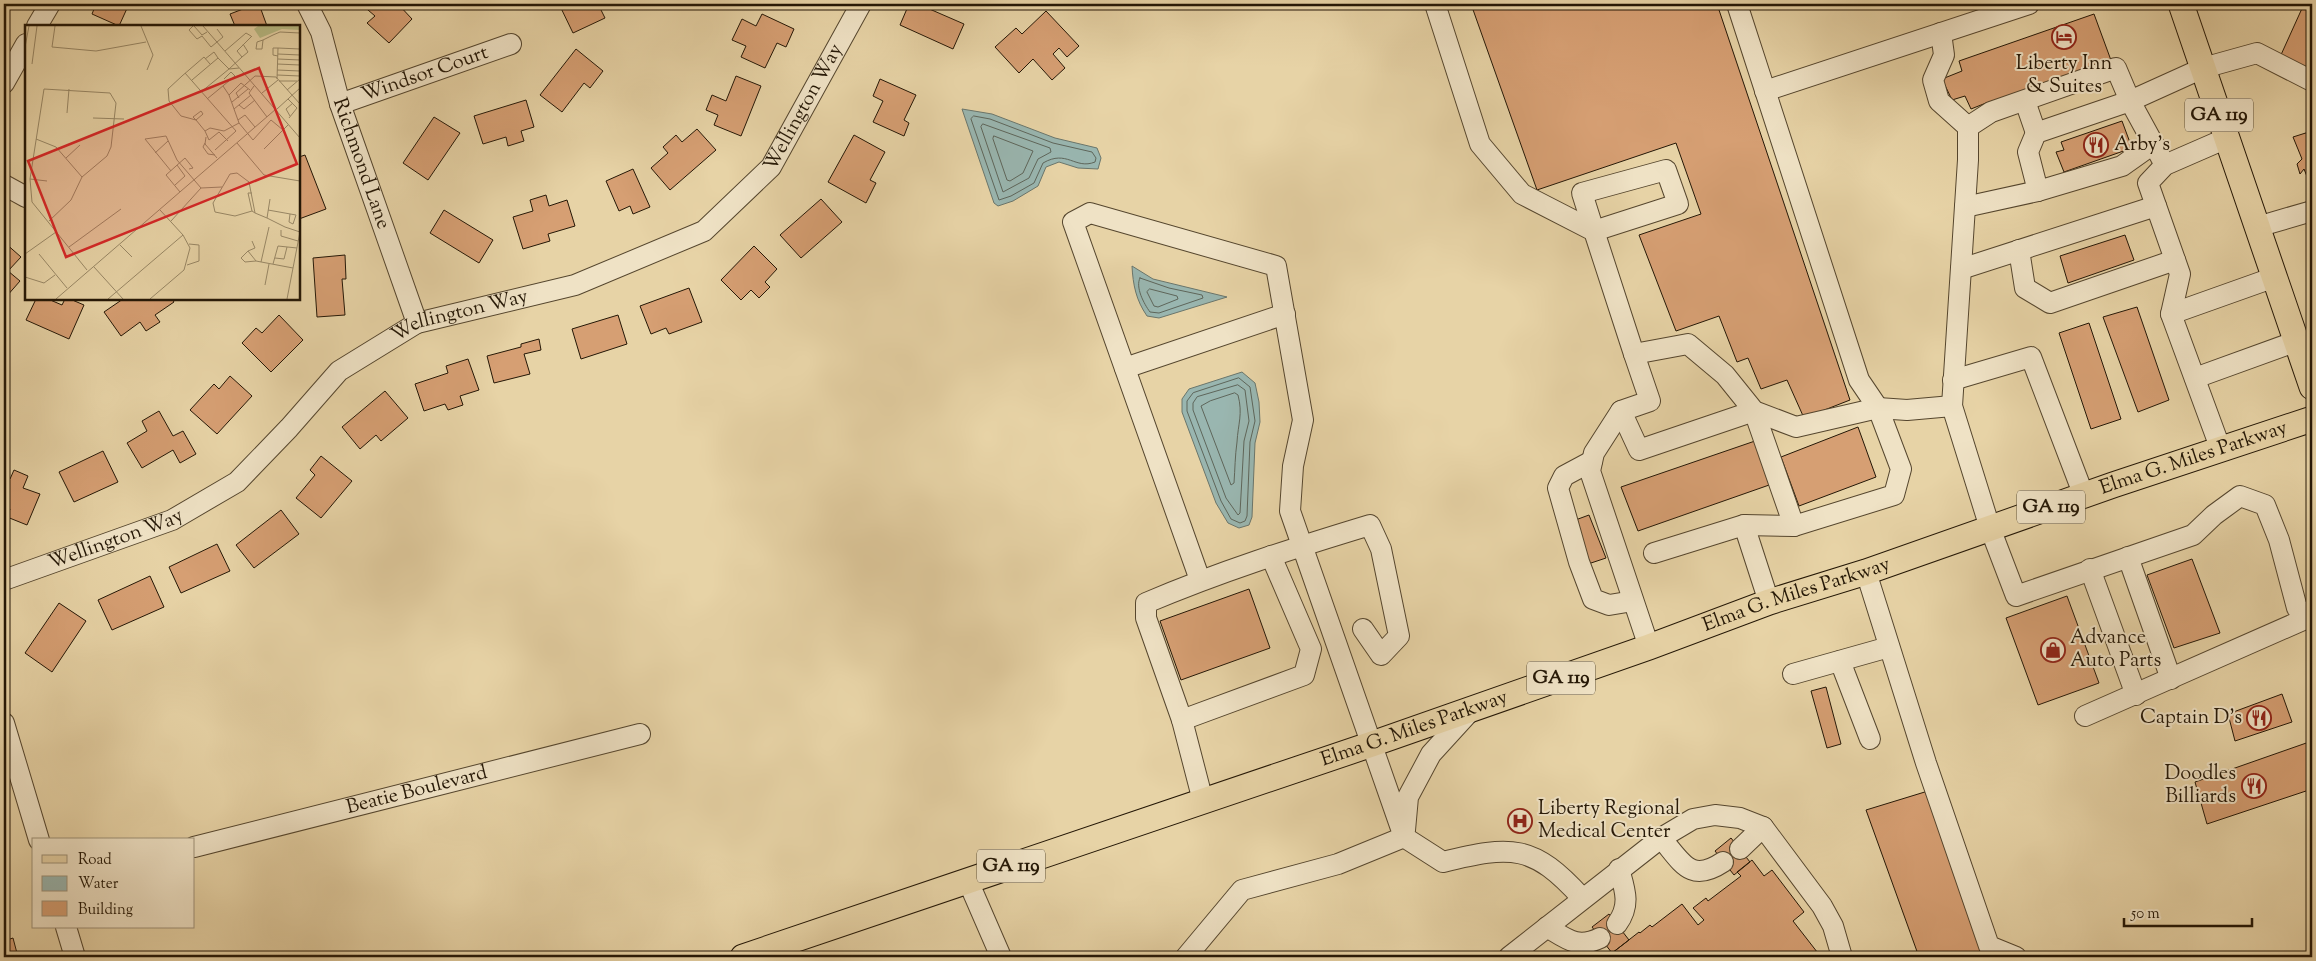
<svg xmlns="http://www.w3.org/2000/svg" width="2316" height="961" font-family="'Sorts Mill Goudy',serif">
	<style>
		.water { fill: #99b6b0; stroke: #6a766c }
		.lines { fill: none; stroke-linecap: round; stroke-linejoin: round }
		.shore { stroke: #5e665b; stroke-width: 1 }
		.building { fill: #d69f73; stroke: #241706 }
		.minor-casing { stroke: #55462e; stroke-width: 22 }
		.major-casing { stroke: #241706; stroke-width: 27 }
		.minor { stroke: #efe2c5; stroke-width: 20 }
		.major { stroke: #e7d3a6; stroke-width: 25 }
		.labels { text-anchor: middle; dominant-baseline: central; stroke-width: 4; stroke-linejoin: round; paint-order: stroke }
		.shield { fill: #efe2c5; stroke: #61543f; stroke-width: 1 }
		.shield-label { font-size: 19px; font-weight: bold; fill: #241706 }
		.poi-label { font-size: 20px; fill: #241706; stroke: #efe2c5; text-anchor: start }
		.street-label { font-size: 20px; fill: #241706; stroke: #efe2c5 }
		.inset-road { fill: none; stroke: #986; stroke-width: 1 }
		.view { fill: #d62828; fill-opacity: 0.15; stroke: #d62828; stroke-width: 2.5 }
		.inset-edge { fill: none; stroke: #241706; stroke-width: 2.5 }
	</style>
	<rect width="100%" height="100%" fill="#e7d3a6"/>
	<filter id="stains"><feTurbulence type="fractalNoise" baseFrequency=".004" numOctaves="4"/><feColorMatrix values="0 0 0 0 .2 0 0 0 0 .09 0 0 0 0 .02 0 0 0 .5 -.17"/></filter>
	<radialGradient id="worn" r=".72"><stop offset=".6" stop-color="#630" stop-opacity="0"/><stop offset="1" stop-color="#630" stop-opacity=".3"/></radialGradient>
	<!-- water -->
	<path class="water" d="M962 109 992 114 1055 138 1097 148 1101 158 1098 169 1078 168 1059 162 1046 167 1038 186 1013 201 998 206 994 203Z
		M1132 266 1153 279 1227 297 1159 318 1147 316C1136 300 1133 285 1132 266Z
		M1242 372 1255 383 1259 402 1260 422 1255 443 1252 517 1249 525 1239 528 1228 523 1216 503 1182 412V399L1189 389Z"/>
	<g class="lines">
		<!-- shore -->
		<path class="shore" d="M974 116 990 119 1053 143 1092 152 1096 158 1095 162C1075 170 1067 149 1043 163L1034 183 1011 196 999 200 971 119Z
			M983 124 1050 148 1051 152 1038 159 1029 178 1003 192 981 127Z
			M994 136 1033 151 1023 173 1010 181 1007 180 993 139Z
			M1140 278 1169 288 1202 295 1203 298 1159 313 1150 312C1144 304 1135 287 1140 278Z
			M1150 289 1177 296 1178 299 1158 307 1154 306 1147 292Z
			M1239 378 1250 387 1255 421 1250 442 1247 516 1245 521 1240 523 1231 519 1221 501 1187 411V401L1193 393Z
			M1238 385 1245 390 1249 421 1244 441 1240 513 1238 515 1226 498 1193 410V403L1197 397Z
			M1235 393 1238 395C1243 414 1238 424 1237 442 1235 456 1235 469 1234 483L1231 485 1201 406 1210 401Z"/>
	</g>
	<!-- building -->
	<path class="building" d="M96 4H129L119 26 92 14Z
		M256 4H259L267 26H235L230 14Z
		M361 4H398L412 19 389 43 367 23 375 16Z
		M559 4H598L605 18 573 33Z
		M909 4H918L964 24 953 49 900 25Z
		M1471 4H1717L1850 400 1804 418 1787 380 1761 389 1748 358 1737 362 1719 316 1676 331 1639 235 1701 214 1676 143 1537 190Z
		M2304 4H2312V72L2280 57Z
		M1046 11 1079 46 1067 57 1059 48 1053 54 1065 68 1052 80 1033 59 1019 73 995 47 1016 28 1022 34Z
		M762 14 794 29 786 47 777 43 765 68 741 57 746 46 732 40 742 19 756 26Z
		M2094 14 2112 63 1991 105 1986 103 1971 109 1965 96 1952 100 1942 79 1962 71 1959 61Z
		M576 49 603 71 590 88 584 83 562 112 540 95Z
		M736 76 761 86 741 136 714 125 718 115 706 110 712 95 726 101Z
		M880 79 916 95 904 120 909 123 904 136 873 122 883 101 873 96Z
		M526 100 534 127 521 131 524 141 508 146 506 137 483 144 474 116Z
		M434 117 460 133 428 180 403 163Z
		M2122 121 2132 148 2064 172 2056 152 2064 150 2061 142Z
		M697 129 716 150 670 190 651 168 668 153 663 147 676 135 682 142Z
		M2312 131V177L2308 179 2304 169 2300 174 2297 164 2302 159 2293 137Z
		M854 135 885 152 870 180 876 183 866 203 828 182Z
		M305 155 326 209 299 219V157Z
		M633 169 650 207 633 214 630 206 619 211 606 181Z
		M546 195 549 206 567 200 575 226 548 234 550 241 523 249 513 217 533 211 530 200Z
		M821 199 842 222 801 258 780 235Z
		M444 210 493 240 479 263 430 233Z
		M2125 235 2134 260 2068 283 2060 256Z
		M4 242 21 257 8 271 20 281 6 297 4 295Z
		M754 246 777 269 765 282 770 287 759 298 751 290 741 300 721 280Z
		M345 255 346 279H342L345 315 317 317 313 258Z
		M689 288 702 322 669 334 666 328 651 334 640 306Z
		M36 299H48L62 305 65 299H70L84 305 69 339 26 320Z
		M123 299H172L174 302 155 315 160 322 146 331 140 322 121 336 104 312Z
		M2137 307 2169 400 2138 412 2103 317Z
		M279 315 303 340 271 372 242 343 256 328 262 333Z
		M618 315 627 344 581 359 572 329Z
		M2089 323 2121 419 2091 429 2059 333Z
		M539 339 541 350 524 354 530 374 494 383 487 356 521 347V344Z
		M468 359 479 390 460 396 463 405 448 410 445 404 424 411 415 384 448 373 446 366Z
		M230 376 252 396 217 434 190 410 214 384 219 389Z
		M385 391 408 418 381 441 376 435 360 449 342 427Z
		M159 411 173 436 183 431 196 454 180 463 173 450 142 468 127 443 147 431 142 421Z
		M1858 427 1876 477 1799 506 1781 457Z
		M1755 441 1772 484 1638 531 1621 487Z
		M103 451 118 482 74 502 59 472Z
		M321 456 352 481 321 518 296 498 315 475 310 470Z
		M14 470 28 476 23 488 40 494 27 525 7 517 10 509 4 506V476L10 479Z
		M281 510 299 534 254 568 236 545Z
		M1589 515 1606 558 1588 564 1570 522Z
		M217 544 230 571 181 593 169 567Z
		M2192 559 2220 633 2174 648 2147 575Z
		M150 576 164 607 112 630 98 600Z
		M1249 589 1270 648 1181 680 1160 621Z
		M2067 596 2099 683 2038 705 2006 618Z
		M59 603 86 621 52 672 25 653Z
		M1826 687 1841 744 1827 748 1811 691Z
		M2282 694 2292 722 2235 741 2228 714Z
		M2312 741V789L2207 824 2195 782Z
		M1928 791 1993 957H1919L1866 810Z
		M1731 838 1750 862 1734 875 1715 851Z
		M1752 860 1764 876 1772 870 1804 912 1793 921 1821 957H1607L1639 932 1640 933 1650 925 1652 927 1682 904 1698 925 1704 920 1693 908 1706 898 1708 901 1741 876 1737 872Z
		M1609 914 1629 940 1612 953 1592 927Z
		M13 938 18 957H4V941Z"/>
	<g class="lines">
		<defs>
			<g id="minor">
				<path id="s1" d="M307 4 321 32 340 104 417 323"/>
				<path d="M1435 4 1480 144 1522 194 1594 231 1634 354 1688 344 1725 375 1754 411 1796 427 1878 408 1907 410 1952 406"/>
				<path d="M37 26 50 4"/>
				<path d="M1941 33 1944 55 1933 80 1939 101 1968 127"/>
				<path d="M4 83 26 44"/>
				<path d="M1765 91 2029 4"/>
				<path d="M2025 101 2036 133"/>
				<path id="s2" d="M340 104 511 44"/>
				<path d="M1968 127V160L1952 406 1990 528 2016 596 2193 535 2214 515 2240 496 2265 505 2279 540 2297 608 2310 617"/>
				<path d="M1968 127 1991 112 2116 68 2130 101 2165 165"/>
				<path d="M1666 170 1678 204 1594 231 1582 193Z"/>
				<path d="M4 185 26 197"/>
				<path d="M2038 191 2028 152 2036 133 2130 101 2203 68 2257 53 2312 81"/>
				<path d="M1965 207 2038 191 2122 166 2153 144"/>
				<path d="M2257 227 2312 211"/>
				<path d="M2019 250 2025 288 2050 303 2175 260"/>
				<path d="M1961 269 2156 206"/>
				<path d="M2171 314 2275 277"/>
				<path d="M1634 354 1650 401 1621 411 1639 450 1754 411 1794 526"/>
				<path d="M1125 368 1285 314"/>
				<path d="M2195 378 2297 341"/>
				<path d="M1953 380 2031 357 2084 496"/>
				<path d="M1621 411 1594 453 1590 471 1649 647"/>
				<path d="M2221 450 2171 314 2180 274 2148 183 2165 165 2227 138"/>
				<path d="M1592 461 1564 476 1558 488 1579 562 1593 599 1609 605 1633 601"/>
				<path d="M1744 525 1769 602"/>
				<path d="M1654 553 1744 525 1794 526 1894 495 1901 469 1878 408 1859 380 1737 4"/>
				<path d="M2128 557 2171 679"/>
				<path d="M2090 569 2136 695"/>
				<path d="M1866 572 1926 763 1989 946 2016 957"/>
				<path id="s3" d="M4 580 172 520 237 482 289 428 339 371 417 323 575 285 704 231 771 167 861 4"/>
				<path d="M1200 580 1073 222 1090 213 1276 266 1303 420 1293 466 1290 511 1404 837 1443 862C1512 845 1533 844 1582 898"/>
				<path d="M1840 661 1870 739"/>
				<path d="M1793 674 1889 647"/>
				<path d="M2085 716 2312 616"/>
				<path d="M1182 720 1304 675 1311 649 1271 556"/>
				<path d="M4 723 39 840"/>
				<path d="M1203 801 1182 720 1146 618V603C1219 572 1294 548 1370 525L1381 549 1399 636 1381 655 1363 629"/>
				<path d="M1405 830 1408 797 1431 754 1473 708"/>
				<path d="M1661 838C1682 862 1690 884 1723 862"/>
				<path id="s4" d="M194 847 640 734"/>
				<path d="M1740 849 1763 827"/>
				<path d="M968 881 1001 957"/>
				<path d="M1617 924C1631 905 1625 890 1619 869"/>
				<path d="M66 927 75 957"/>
				<path d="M1547 927C1567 939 1577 949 1600 938"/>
				<path d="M1186 957 1242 890 1338 864 1404 837"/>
				<path d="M1509 957 1661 838 1693 819 1715 815 1740 818 1763 827 1822 906 1833 926 1842 957"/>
			</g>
			<g id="major">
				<path d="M2181 4 2312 387"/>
				<path id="s5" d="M743 957 1372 744 1649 647 1769 602 1866 572 2113 485 2312 419"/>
			</g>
		</defs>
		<!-- minor casing -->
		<use href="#minor" class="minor-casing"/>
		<!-- major casing -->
		<use href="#major" class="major-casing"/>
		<!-- minor -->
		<use href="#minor" class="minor"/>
		<!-- major -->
		<use href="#major" class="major"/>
	</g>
	<!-- icons -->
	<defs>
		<symbol id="hotel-ring" viewBox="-11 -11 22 22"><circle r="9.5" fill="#efe2c5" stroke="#8f2418" stroke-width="1.5"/><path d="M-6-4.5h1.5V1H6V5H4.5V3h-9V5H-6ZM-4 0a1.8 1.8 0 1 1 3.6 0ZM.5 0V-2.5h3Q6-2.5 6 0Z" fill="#8f2418"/></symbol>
		<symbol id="restaurant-ring" viewBox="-11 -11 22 22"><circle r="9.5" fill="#efe2c5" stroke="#8f2418" stroke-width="1.5"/><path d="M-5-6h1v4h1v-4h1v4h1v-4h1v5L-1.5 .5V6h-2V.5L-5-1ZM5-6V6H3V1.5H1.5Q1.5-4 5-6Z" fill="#8f2418"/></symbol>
		<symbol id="shop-ring" viewBox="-11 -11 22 22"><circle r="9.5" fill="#efe2c5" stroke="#8f2418" stroke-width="1.5"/><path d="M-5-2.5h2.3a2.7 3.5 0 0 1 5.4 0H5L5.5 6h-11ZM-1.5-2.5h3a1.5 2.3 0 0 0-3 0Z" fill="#8f2418"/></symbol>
		<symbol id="hospital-ring" viewBox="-11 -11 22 22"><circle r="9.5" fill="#efe2c5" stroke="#8f2418" stroke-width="1.5"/><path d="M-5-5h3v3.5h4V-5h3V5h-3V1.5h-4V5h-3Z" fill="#8f2418"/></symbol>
	</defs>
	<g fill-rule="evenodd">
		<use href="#hotel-ring" x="2050" y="23" width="28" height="28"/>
		<use href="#restaurant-ring" x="2082" y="131" width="28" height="28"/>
		<use href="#shop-ring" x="2039" y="636" width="28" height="28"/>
		<use href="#restaurant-ring" x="2245" y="704" width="28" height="28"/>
		<use href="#restaurant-ring" x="2240" y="772" width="28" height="28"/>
		<use href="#hospital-ring" x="1506" y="807" width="28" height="28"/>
	</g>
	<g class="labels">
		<!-- shield labels -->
		<g class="shield">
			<rect x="2185" y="98.5" width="68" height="33" rx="4"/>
			<rect x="2017" y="490.5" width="68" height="33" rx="4"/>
			<rect x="1527" y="661.5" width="68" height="33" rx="4"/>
			<rect x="977" y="849.5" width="68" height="33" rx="4"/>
		</g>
		<g class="shield-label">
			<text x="2219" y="115">GA 119</text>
			<text x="2051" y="507">GA 119</text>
			<text x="1561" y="678">GA 119</text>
			<text x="1011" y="866">GA 119</text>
		</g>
		<!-- poi labels -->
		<g class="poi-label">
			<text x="2064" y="64" text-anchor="middle">Liberty Inn<tspan x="2064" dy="23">&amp; Suites</tspan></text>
			<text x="2114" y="145">Arby's</text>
			<text x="2070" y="638">Advance<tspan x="2070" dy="23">Auto Parts</tspan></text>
			<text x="2242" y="718" text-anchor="end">Captain D's</text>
			<text x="2236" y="774" text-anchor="end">Doodles<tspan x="2236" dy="23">Billiards</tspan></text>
			<text x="1538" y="809">Liberty Regional<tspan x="1538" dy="23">Medical Center</tspan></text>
		</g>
		<!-- street labels -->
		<g class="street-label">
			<text stroke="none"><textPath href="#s2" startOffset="90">Windsor Court</textPath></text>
			<text stroke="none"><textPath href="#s3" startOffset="959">Wellington Way</textPath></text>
			<text stroke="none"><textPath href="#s1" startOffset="169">Richmond Lane</textPath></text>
			<text stroke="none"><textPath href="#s3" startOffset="539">Wellington Way</textPath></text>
			<text stroke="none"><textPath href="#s5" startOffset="1534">Elma G. Miles Parkway</textPath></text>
			<text stroke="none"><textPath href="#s3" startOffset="119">Wellington Way</textPath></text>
			<text stroke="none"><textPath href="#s5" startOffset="1114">Elma G. Miles Parkway</textPath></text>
			<text stroke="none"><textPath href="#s5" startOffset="709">Elma G. Miles Parkway</textPath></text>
			<text stroke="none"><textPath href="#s4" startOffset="230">Beatie Boulevard</textPath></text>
		</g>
	</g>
	<!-- overview -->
	<g transform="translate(25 25)">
		<rect width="275" height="275" fill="#e7d3a6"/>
		<path d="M233 1H275V5L257 4 235 13 229 4Z" fill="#b8bb84"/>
		<path class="inset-road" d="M30 1 27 22 71 26 121 17M116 1 128 30 122 45M168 1 164 5 172 14 177 11M169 1 177 10 182 7M178 1 275 113M177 11 186 22 198 12 192 4M238 15 237 24H231L232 17 238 15 248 10 255 7 275 8M0 22 4 1M200 26 221 8 226 11M253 29 275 30M253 31 248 30V23H253M217 32 223 27 218 19M180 34 189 27 193 33M253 34 275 35M7 39 12 1M185 39 179 32 157 51 143 64 144 76 156 91 171 95 180 106 185 103 199 106 214 98M252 39 275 40M214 43 204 44 217 32 212 26 227 11M252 45 275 46M160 48 211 106 190 125M252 50 275 51M252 54 253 23 275 24M167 55 193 33 204 44 176 67M254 56H272M198 61 204 70 214 98 228 115 246 95 258 105M229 61 224 68 242 92M262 65 275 54M237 68 253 55M204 70 216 58 225 65M214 73 211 68 230 51 251 52 275 79M182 74 210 51 206 47 199 54M263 74 272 83 264 93M207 77 223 64M214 80 219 84 230 75M209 84 226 70M252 84 275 63M176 86 178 89 171 95 168 92ZM42 88 44 64M265 91 261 84 268 78M68 93 99 94M213 95 220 90 230 102M180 106 184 115 194 107 203 116M181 112 180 119 192 133M11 114 31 122 57 152M180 118 178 122 183 129 190 130M212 118 239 150 275 156M239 124 263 100M130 128 143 116M41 133 55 120M146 146 120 114 141 111 152 135 176 163 197 162M5 154 22 156M150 160 160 151 152 140M155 167 141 150 160 133 168 143 164 144M243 185 271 190 268 199 264 197 265 189M227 186 223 168H227M230 188 224 157 212 148 205 149 188 178 190 187 210 191 227 186 230 188 242 193 260 202 275 207M242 193 245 174M24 196 46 175 57 152 82 131 86 122 91 78 85 68 19 64 5 154 7 177 62 245M146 196 176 163M256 205V211L273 216M95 220 107 232M44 222 96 184M223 226 230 223 227 216M0 229 31 207M14 229 42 263M250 233 259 234 262 222M231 236 223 226 216 233 220 237 231 236 268 243M236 237 244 202M248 239 253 221 272 223M162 240 174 236V220L164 219M69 242 98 274M0 252 19 258 30 250M240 260 244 239M31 274 251 84M83 274 158 210M125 274 159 245 165 223 158 210 135 185M262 274 275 207"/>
		<path class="view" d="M234 43 272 139 41 232 3 136Z"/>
		<rect width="275" height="275" class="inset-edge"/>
	</g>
	<!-- margin -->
	<rect width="2316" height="961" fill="none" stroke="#e7d3a6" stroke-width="20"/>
	<rect x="5" y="5" width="2306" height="951" fill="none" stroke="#241706" stroke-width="2.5"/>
	<rect x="10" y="10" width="2296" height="941" fill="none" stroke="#241706"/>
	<!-- legend -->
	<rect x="32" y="838" width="162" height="90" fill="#efe2c5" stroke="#9e9179"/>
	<rect x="42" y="855" width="25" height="8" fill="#e7d3a6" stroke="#9e9179"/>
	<text x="78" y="864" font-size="15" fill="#241706">Road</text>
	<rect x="42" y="876" width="25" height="15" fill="#99b6b0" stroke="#9e9179"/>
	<text x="78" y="888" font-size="15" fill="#241706">Water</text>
	<rect x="42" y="901" width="25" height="15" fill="#d69f73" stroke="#9e9179"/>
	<text x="78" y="914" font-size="15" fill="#241706">Building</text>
	<!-- scale -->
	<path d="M2124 918v8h128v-8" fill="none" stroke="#241706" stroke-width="2.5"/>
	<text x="2131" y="918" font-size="15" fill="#241706" stroke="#efe2c5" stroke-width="4" paint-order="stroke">50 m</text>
	<rect width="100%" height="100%" filter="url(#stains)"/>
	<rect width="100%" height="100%" fill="url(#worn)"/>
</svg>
